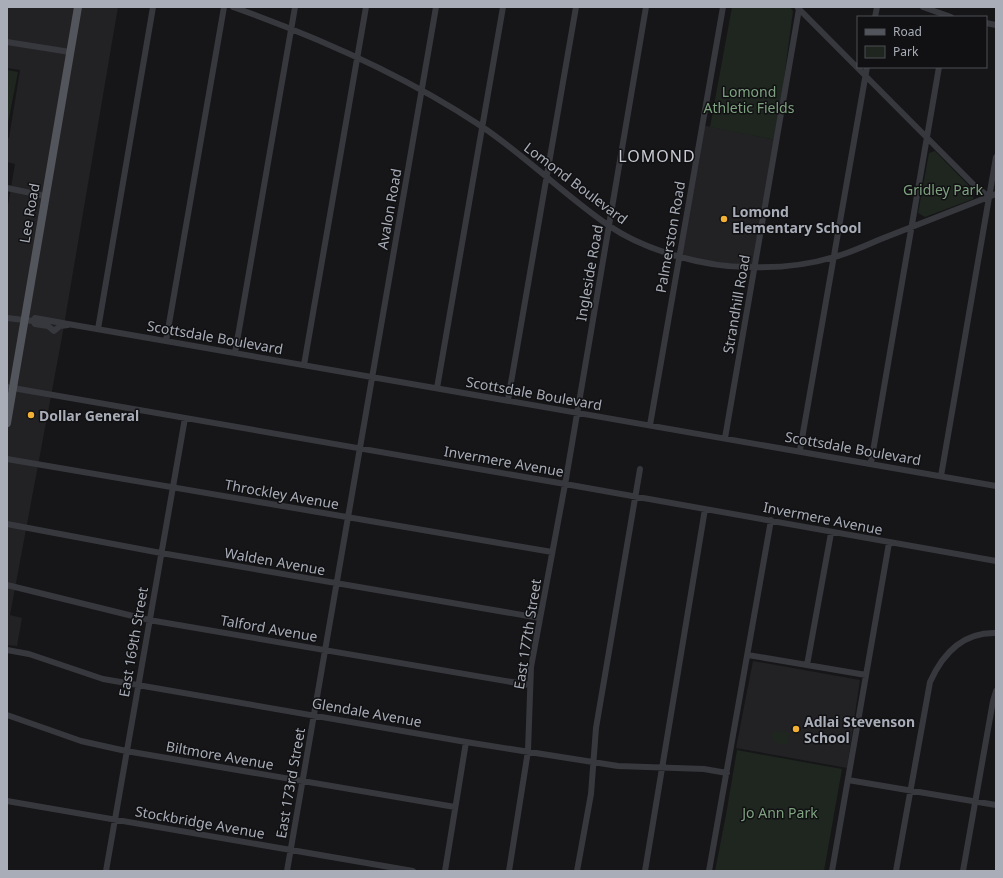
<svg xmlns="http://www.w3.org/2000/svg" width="1003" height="878" font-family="'Noto Sans',sans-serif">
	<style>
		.built { fill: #222225 }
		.green { fill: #1e261f }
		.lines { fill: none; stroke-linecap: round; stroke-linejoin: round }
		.minor { stroke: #37383d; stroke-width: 6 }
		.major { stroke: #53555c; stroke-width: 8 }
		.poi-dot { fill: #f2b134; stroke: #111113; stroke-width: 1.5 }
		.labels { text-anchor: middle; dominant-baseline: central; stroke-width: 3; stroke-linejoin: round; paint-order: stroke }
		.park-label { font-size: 14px; fill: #7fa381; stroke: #111113 }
		.street-label { font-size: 14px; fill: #a8adb8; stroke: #111113 }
		.poi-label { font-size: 14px; font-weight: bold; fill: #a8adb8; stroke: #111113; text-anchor: start }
		.quarter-label { font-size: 16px; letter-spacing: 1px; fill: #c9ccd4; stroke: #111113 }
	</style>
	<rect width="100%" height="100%" fill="#161618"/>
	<!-- built -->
	<path class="built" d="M7 7H118L62 337 10 615 22 618 17 646 7 645V211L15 164 7 162V138H9L20 70 7 68Z
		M702 125 776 140 754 267 683 257 680 250Z
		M753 661 860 680 847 768 736 748Z"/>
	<!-- green -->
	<path class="green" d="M732 7H790L793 11 776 140 710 127Z
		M7 70 18 72 7 128Z
		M935 151 974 191 973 199 925 217 918 213 929 153Z
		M775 731 787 732 789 734 788 745C780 744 772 744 771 735Z
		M737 750 842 769 824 871H715L726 815Z"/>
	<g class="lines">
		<!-- minor -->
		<path class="minor" d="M233 7C320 38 404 75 481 126 526 156 564 195 608 225 645 251 705 267 749 267 776 268 808 265 834 257 850 253 866 245 881 239 920 224 958 209 996 194
			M923 7 951 17
			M798 8 974 185 989 197
			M875 17 877 7
			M986 23 996 25
			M7 42 70 52
			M7 188 45 196
			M7 318 33 321 35 324 48 326 54 331 60 326 68 325
			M33 321 35 318 68 324 996 486
			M98 329 153 7
			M166 341 224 7
			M235 353 295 7
			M304 365 366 7
			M7 387 565 484 996 561
			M437 388 503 7
			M508 400 576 7
			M650 425 723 7
			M725 438 799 9
			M800 450 867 67
			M7 459 552 552
			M871 463 939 67
			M941 476 996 157
			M7 524 161 553 540 618
			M7 585 149 620 529 685
			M7 650 29 654 103 679 466 742 618 766 704 769 727 773
			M748 655 866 675
			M807 665 831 533
			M7 715 81 741 126 751 455 807
			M848 780 996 805
			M7 801 413 871
			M106 871 185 418
			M287 871 436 7
			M445 871 466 742
			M509 871 528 751 531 667 566 479 646 7
			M577 871 591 794 596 728 640 469
			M645 871 705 509
			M709 871 771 520
			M832 871 889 543
			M896 871 930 682C943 653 963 632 996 633
			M963 871 993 701 996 691"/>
		<!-- major -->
		<path class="major" d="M7 423 78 7"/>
	</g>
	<!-- markers -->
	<g class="poi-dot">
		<circle cx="724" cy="219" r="4"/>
		<circle cx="31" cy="415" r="4"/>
		<circle cx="796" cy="729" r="4"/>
	</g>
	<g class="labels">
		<!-- park labels -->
		<g class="park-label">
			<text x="749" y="91">Lomond<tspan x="749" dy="16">Athletic Fields</tspan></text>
			<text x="943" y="189">Gridley Park</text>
			<text x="780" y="812">Jo Ann Park</text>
		</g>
		<!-- street labels -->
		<g class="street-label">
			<text transform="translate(576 183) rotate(37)">Lomond Boulevard</text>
			<text transform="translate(389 209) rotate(-80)">Avalon Road</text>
			<text transform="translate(29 213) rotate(-80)">Lee Road</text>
			<text transform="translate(670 237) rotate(-80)">Palmerston Road</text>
			<text transform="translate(589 273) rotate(-80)">Ingleside Road</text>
			<text transform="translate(736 304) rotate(-80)">Strandhill Road</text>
			<text transform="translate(215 337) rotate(10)">Scottsdale Boulevard</text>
			<text transform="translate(534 393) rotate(10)">Scottsdale Boulevard</text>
			<text transform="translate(853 448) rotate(10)">Scottsdale Boulevard</text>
			<text transform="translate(504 461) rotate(10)">Invermere Avenue</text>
			<text transform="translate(282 494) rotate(10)">Throckley Avenue</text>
			<text transform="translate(823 518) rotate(11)">Invermere Avenue</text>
			<text transform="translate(275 561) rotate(10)">Walden Avenue</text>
			<text transform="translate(269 628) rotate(10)">Talford Avenue</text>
			<text transform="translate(527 634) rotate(-81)">East 177th Street</text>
			<text transform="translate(133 642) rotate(-80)">East 169th Street</text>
			<text transform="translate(367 712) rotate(10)">Glendale Avenue</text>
			<text transform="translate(220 755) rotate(10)">Biltmore Avenue</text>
			<text transform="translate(290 783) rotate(-80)">East 173rd Street</text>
			<text transform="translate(200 822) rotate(10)">Stockbridge Avenue</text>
		</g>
		<!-- poi labels -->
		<g class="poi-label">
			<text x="732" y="211">Lomond<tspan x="732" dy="16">Elementary School</tspan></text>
			<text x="39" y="415">Dollar General</text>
			<text x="804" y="721">Adlai Stevenson<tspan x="804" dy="16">School</tspan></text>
		</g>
		<!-- quarter labels -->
		<g class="quarter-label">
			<text x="657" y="156">LOMOND</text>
		</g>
	</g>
	<!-- border -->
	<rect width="1003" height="878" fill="none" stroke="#a8adb8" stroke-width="16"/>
	<!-- legend -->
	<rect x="857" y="16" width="130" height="52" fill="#111113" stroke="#4d4f55"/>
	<rect x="865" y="29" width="20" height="6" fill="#53555c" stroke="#4d4f55"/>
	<text x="893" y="36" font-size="12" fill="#a8adb8">Road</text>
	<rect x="865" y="46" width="20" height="12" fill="#1e261f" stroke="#4d4f55"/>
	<text x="893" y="56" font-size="12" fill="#a8adb8">Park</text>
</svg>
